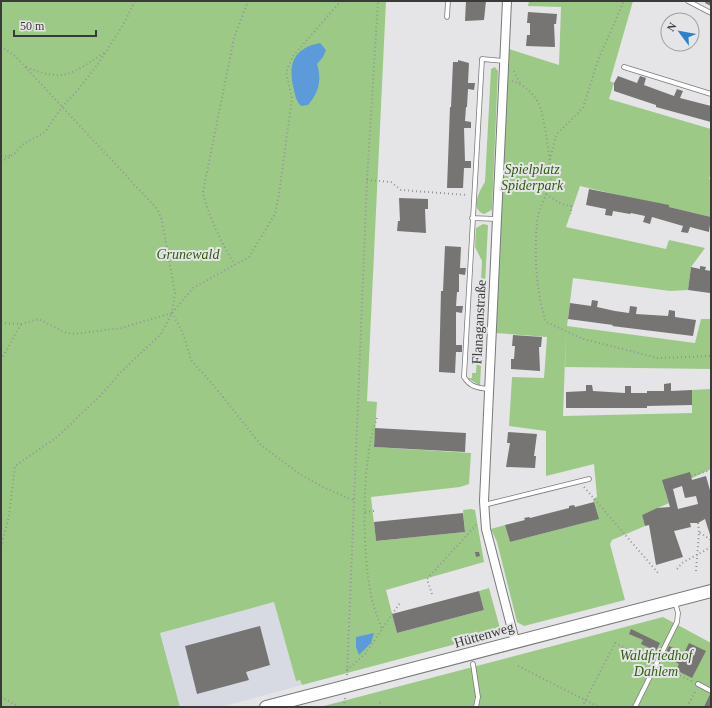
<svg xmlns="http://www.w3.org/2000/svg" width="712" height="708" font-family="Georgia,serif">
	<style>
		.built { fill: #d8dae3 }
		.green { fill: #9dc987 }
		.water { fill: #5c9ada }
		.building { fill: #767574; fill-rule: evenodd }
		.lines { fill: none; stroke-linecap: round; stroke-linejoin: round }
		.lane-casing { stroke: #78797a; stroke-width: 5.5 }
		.street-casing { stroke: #78797a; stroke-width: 10 }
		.secondary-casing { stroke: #78797a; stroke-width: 14 }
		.path { stroke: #949495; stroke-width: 2; stroke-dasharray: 1 3; stroke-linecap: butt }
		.lane { stroke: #fff; stroke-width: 4 }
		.street { stroke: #fff; stroke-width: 8 }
		.secondary { stroke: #fff; stroke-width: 12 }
		.labels { text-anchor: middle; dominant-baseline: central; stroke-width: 4; stroke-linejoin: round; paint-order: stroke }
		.park-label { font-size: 14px; font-style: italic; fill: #2f5c0f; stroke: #e5e5e7 }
		.street-label { font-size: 14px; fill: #3a3a3b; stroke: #e5e5e7 }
	</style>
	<rect width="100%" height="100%" fill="#e5e5e7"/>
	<!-- built -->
	<path class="built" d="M274 602 296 681 300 680 302 685 221 707H180L159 633Z"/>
	<!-- green -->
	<path class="green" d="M1 1H386L367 401 377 402 374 447 471 453 469 484 460 487 371 497 376 541 465 532 463 510 471 509 475 510 484 562 386 590 397 633 484 610 479 591 489 588 501 632 302 685 300 680 296 681 274 602 160 633 180 707H1Z
		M529 1H633L610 81 614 83 609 99 711 129V173L709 179 711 180V217L580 186 566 227 666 249 669 240 705 248 691 267 688 290 670 291 573 278 567 326 695 343 701 319H711V369L565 367 566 331 563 416 692 413V390L711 389V469L665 491 669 503 642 515 645 526 612 540 610 544 625 600 524 626 517 622 497 542 491 529 505 525 510 542 598 519 593 499 597 497 594 464 546 476V431L509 426 512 377 544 378 547 337 496 333 509 49 559 65 561 7 528 6Z
		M495 67 498 71 492 210 484 214C469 209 480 190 485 182L491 69Z
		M483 224 488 225 480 386 468 378H472V373H476L482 261 475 247 476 228Z
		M663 617 711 643V707H320Z"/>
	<!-- water -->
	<path class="water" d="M320 43 326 50 323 57 317 64C322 80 319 92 308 105L301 106C295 100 295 93 293 86 288 62 295 48 320 43Z
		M374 633 371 643 359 655 356 647V637Z"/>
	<!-- building -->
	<path class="building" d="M466 1H486L484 20 465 21Z
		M706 1H711V6L705 3Z
		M528 12 557 14 556 24H554L555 47 526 46 527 35H530V23H527Z
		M458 60 469 63 468 83H475L474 90 468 89 467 107H466L465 121 471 122V128H464L465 161H471V168H464L463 188H447L450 107H451L453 62H458Z
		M618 76 637 83 640 76 646 78 644 85 674 96 677 89 683 91 680 98 711 106V122L656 107V105L614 91V83Z
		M589 189 669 205V207L711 217 709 232 690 227 688 233 681 232 683 226 652 217 650 224 643 222 645 216 631 213 630 214 613 211 612 216 605 215 606 209 586 205Z
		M399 198 428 199V209H425L426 233 397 231 398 221H400Z
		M445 246 461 247 460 268H466L465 275 459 274V292H457L456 306H463L462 313 456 312V345H462V352H456L455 373 439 372 441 291H443Z
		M700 266 706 267 705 270 711 271 710 293 688 290 691 267 700 269Z
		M592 300 598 301 597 307 615 311 629 313 630 306 637 307 636 314 668 316 669 310 675 311V317L696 320 693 336 612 326 613 325 568 319 570 303 591 306Z
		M513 335 542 337 541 347H539L540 371 511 369V359H514L515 346H512Z
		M671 383V391L692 390V405L647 406V408H566V392L586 391V385H592L593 391 625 393V386H631V393H647V391H664V384Z
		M375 428 466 433 465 452 374 447Z
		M508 432 537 434 534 456H536L535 468 506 467 510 443H507Z
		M690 472 692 480 706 476 711 494V538L705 519 698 523H690L691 527 674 531 683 557 656 565 649 525 645 526 642 515 657 508 670 507 662 480ZM682 486 685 498 696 496 698 504 678 509 673 489Z
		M594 502 599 519 510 542 505 525 525 520 524 518 529 517 530 518 569 508V506L574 505 575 507Z
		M463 513 465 532 376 541 374 522Z
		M475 552H479L480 556 476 557Z
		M479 591 484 610 397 633 392 614Z
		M260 626 270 665 246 672 249 680 197 694 185 646Z
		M631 629 660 643 656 651 641 644 643 640 629 634Z
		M689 643 706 651 692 678 676 670 679 664 664 656 669 646 684 653Z
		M711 692V707H704Z"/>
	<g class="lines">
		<defs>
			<path id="lane" d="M688 1 711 13
				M447 17 448 1
				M624 67 711 94
				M472 218 497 219
				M489 389C478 388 470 387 464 377L482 59 504 61
				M484 505 589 479
				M473 664 478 697 476 707
				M698 684 711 691
				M635 707 677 622 678 613 675 602"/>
			<path id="street" d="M507 1 484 501 486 529 515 641"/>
			<path id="secondary" d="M266 707 711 591"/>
		</defs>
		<!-- lane casing -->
		<use href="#lane" class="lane-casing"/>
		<!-- street casing -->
		<use href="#street" class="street-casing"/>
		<!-- secondary casing -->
		<use href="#secondary" class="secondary-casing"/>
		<!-- path -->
		<path class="path" d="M1 46 15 56 158 210 162 221 175 293 172 313 183 333 191 360 215 387 261 445 301 475 323 487 355 501
			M26 67C65 83 71 74 104 53
			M514 71 520 83
			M512 81C524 84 533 93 539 104 544 115 551 164 551 176 550 193 538 206 537 223 534 255 536 291 546 322L583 339 658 358 711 356
			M1 157 13 155
			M550 160 556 135 583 108 598 60 624 1
			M1 162 14 154 22 145 45 132 62 107 77 91 98 64 123 25 135 1
			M367 180 391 182 401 190 467 195
			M546 194 561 204 571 206V214
			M235 265C222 244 208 216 203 192L234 38 248 1
			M1 323 21 324 39 319 64 332 74 334 121 328 172 313
			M1 360 21 324
			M377 418C361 459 362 551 371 595 373 606 378 618 382 630
			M691 476 711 470
			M584 487 659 574
			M365 512 374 511
			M698 523 699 532
			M1 547 9 516 15 466 57 437 99 397 122 371 161 334 172 313 193 288 249 257 275 214 279 194 292 98 286 72 293 56 341 1
			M677 569 682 563 711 547
			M696 571 699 532 711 540
			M432 594 427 579 476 525
			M518 666 599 707
			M662 667 693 682
			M347 670 365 654 400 603
			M347 675 367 180 378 1
			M1 697 20 707
			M344 707 345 698
			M378 707 381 700
			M582 707 615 643 650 660
			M687 707 696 690"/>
		<!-- lane -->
		<use href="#lane" class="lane"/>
		<!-- street -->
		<use href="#street" class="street"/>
		<!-- secondary -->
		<use href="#secondary" class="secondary"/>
	</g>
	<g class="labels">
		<!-- park labels -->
		<g class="park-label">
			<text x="532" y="169">Spielplatz<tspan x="532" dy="16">Spiderpark</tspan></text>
			<text x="188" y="254">Grunewald</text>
			<text x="656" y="655">Waldfriedhof<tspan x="656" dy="16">Dahlem</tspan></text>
		</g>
		<!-- street labels -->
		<g class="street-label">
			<text transform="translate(479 322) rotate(-87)">Flanaganstraße</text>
			<text transform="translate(484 635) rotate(-16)">Hüttenweg</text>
		</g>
	</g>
	<!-- border -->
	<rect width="712" height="708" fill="none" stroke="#3a3a3b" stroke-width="4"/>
	<!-- north arrow -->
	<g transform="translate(680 32) rotate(302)"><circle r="19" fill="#e5e5e7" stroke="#a1a1a2"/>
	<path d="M0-3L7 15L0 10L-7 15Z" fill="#2783d0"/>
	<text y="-6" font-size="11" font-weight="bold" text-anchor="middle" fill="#3a3a3b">N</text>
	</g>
	<!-- scale -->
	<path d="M14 30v6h82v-6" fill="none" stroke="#3a3a3b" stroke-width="2"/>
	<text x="20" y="30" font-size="12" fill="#3a3a3b" stroke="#e5e5e7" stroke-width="3" paint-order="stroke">50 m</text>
</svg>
